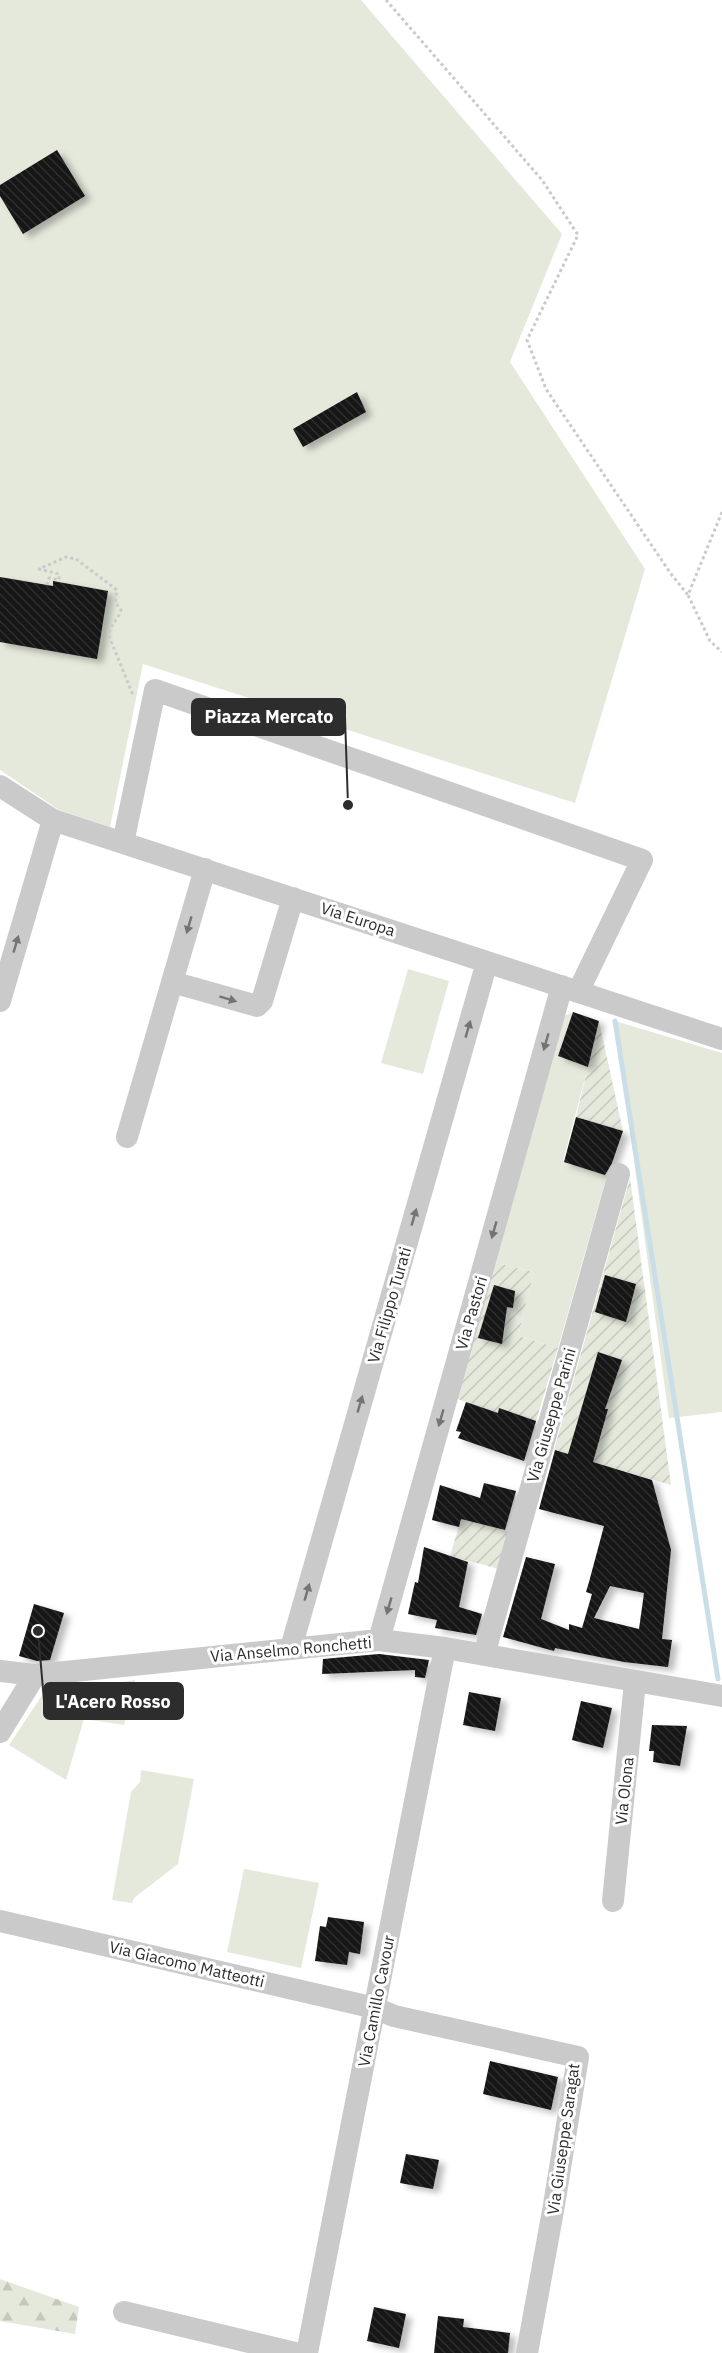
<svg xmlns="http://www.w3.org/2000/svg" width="722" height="2353" font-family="'IBM Plex Sans',sans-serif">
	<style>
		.grass { fill: #e4e9dc }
		.forest { fill: url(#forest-firs) }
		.garden { fill: url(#garden-furrows) }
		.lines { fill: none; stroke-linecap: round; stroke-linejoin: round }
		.stream { stroke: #cadee8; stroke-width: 5 }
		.building { fill: url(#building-back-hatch); fill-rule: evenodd; filter: url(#shadow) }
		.path { stroke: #cacaca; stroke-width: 3; stroke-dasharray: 3 3; stroke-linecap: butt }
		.minor { stroke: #cacaca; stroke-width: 22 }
		.oneway { fill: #747474 }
		.labels { text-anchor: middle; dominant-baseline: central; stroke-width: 6; stroke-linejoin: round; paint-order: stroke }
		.street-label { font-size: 16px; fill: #2d2d2d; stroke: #fff }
		.leader { fill: none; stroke: #2d2d2d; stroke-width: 2 }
		.callout-dot { fill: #2d2d2d; stroke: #fff; stroke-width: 2 }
		.callout { fill: #2d2d2d; stroke: #2d2d2d; stroke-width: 2 }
		.callout-label { font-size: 18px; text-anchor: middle; font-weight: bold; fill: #fff }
	</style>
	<defs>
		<pattern id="forest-firs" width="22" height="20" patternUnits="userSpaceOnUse" patternTransform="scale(1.5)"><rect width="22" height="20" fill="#e4e9dc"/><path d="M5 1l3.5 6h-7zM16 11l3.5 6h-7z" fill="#c4c8bd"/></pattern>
		<pattern id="garden-furrows" width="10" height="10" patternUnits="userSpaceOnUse" patternTransform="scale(1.5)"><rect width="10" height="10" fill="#e4e9dc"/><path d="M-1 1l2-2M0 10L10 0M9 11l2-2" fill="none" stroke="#c4c8bd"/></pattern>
		<pattern id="building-back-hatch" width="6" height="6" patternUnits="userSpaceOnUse" patternTransform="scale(1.5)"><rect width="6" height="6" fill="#141414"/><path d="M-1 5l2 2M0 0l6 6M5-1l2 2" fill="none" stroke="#2e2e2e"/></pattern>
		<filter id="shadow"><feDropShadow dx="6" dy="4" stdDeviation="3" flood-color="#0004"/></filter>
	</defs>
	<rect width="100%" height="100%" fill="#fff"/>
	<!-- grass -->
	<path class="grass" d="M0 0H361L562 234 510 362 645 569 575 803 143 664 110 827 59 810 0 770Z
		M408 969 449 981 423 1074 381 1063Z
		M573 1012 558 1056 588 1067 563 1161 607 1175 558 1348 518 1336 534 1272 496 1263 562 1017Z
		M615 1021 722 1053V1412L669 1418Z
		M135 1680 124 1725 84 1719 66 1780 9 1745 41 1697 48 1694Z
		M141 1770 194 1779 178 1864 134 1898 132 1903 112 1900 131 1792 140 1782Z
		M244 1869 319 1883 301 1968 227 1952Z"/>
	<!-- forest -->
	<path class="forest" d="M0 2279 79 2307 75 2334 0 2321Z"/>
	<!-- garden -->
	<path class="garden" d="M599 1021 623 1131 576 1117Z
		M630 1178 671 1485 554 1450Z
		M496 1263 534 1272 518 1336 558 1348 536 1421 499 1409 498 1413 455 1398Z
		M461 1519 508 1531 499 1569 450 1556Z"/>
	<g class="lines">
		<!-- stream -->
		<path class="stream" d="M615 1021 718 1679"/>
	</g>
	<!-- building -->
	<path class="building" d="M57 150 85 196 23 234 0 196V185Z
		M357 392 366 412 303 447 293 429Z
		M0 577 53 586V581L108 591 97 659 0 642Z
		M573 1012 599 1021 588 1067 558 1056Z
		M576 1117 623 1131 612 1163 605 1175 564 1162Z
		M605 1275 636 1284 626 1322 595 1312Z
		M494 1285 515 1291 513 1308 507 1307 502 1344 478 1338Z
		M598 1352 622 1360 605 1409H608L593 1462 652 1480 671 1550 662 1639 672 1640 668 1667 624 1662 555 1648 554 1651 503 1637 526 1557 555 1564 541 1619 569 1630V1624L582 1628 592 1594 586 1592 589 1582 604 1526 539 1509 555 1450 568 1454ZM610 1586 644 1593 639 1629 594 1618Z
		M466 1402 498 1413 499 1408 536 1421 524 1461 458 1438 461 1432 456 1431Z
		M484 1483 516 1491 505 1530 461 1519 459 1527 432 1520 440 1485 480 1498Z
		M424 1547 468 1562 459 1607 482 1614 476 1635 435 1628 437 1620 408 1614 415 1582 418 1583Z
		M34 1604 64 1613 50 1660 37 1661 19 1656Z
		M379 1654 429 1660 425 1678 415 1677V1670L322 1674 323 1659Z
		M469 1692 501 1698 495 1731 463 1725Z
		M581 1701 612 1708 603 1748 572 1740Z
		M652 1725 687 1726 680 1766 653 1762 654 1751H649Z
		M328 1917 364 1922 360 1954 349 1952 347 1965 315 1961 320 1926 326 1927Z
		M490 2061 558 2077 551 2110 483 2094Z
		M406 2154 439 2160 433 2189 400 2183Z
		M374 2307 406 2314 399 2348 367 2341Z
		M438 2316 464 2319 463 2327 510 2333 508 2353H434Z"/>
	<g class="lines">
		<!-- path -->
		<path class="path" d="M386 0 542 180 578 235 527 340 546 389 671 574 688 595
			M722 512 688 595 710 641 722 652
			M47 585 49 578 59 580V574L39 569 66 557 76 559 117 590 115 602 121 610C118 621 110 623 109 636L133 695"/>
		<!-- minor -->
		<path class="minor" d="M0 786 53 820 722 1039
			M123 843 155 690 642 860 578 992
			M172 982 257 1006 262 1001 293 898
			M0 1001 53 820
			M127 1137 205 869
			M379 1640 562 986
			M291 1648 487 962
			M484 1655 619 1174
			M0 1671 35 1675 379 1640 445 1648 722 1696
			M0 1732 35 1675
			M613 1901 635 1682
			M0 1921 375 2008 394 2016 578 2057 553 2211 527 2353
			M124 2312 295 2353
			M307 2353 445 1648"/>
	</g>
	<!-- one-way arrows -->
	<defs><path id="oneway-solid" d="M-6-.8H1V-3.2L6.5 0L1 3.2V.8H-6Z" transform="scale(1.5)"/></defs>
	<g class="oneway">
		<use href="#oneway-solid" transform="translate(189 925) rotate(106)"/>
		<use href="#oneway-solid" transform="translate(16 944) rotate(-74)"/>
		<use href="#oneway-solid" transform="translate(228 999) rotate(17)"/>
		<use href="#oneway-solid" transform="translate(468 1029) rotate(-74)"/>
		<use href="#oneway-solid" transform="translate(546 1042) rotate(106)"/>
		<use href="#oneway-solid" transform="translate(414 1217) rotate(-74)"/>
		<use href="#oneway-solid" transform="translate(494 1230) rotate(106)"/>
		<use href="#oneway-solid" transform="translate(360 1404) rotate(-74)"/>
		<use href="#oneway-solid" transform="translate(441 1418) rotate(106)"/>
		<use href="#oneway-solid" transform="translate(307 1592) rotate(-74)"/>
		<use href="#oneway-solid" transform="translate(389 1606) rotate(106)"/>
	</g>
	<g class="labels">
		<!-- street labels -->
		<g class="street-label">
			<text transform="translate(358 919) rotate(18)">Via Europa</text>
			<text transform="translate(389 1305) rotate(-74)">Via Filippo Turati</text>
			<text transform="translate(471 1313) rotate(-74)">Via Pastori</text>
			<text transform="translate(551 1415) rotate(-74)">Via Giuseppe Parini</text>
			<text transform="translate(291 1649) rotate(-5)">Via Anselmo Ronchetti</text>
			<text transform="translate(624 1791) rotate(-84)">Via Olona</text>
			<text transform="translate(187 1964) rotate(13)">Via Giacomo Matteotti</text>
			<text transform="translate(376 2001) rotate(-79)">Via Camillo Cavour</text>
			<text transform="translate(563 2139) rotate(-82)">Via Giuseppe Saragat</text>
		</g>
	</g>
	<!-- callouts -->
	<path class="leader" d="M348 805L345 717M38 1631L44 1701"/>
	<g class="callout-dot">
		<circle cx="348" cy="805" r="6"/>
		<circle cx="38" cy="1631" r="6"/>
	</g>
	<g class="callout">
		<rect x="192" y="699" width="153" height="36" rx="6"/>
		<rect x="44" y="1683" width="139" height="36" rx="6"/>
	</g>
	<g class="callout-label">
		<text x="269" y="723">Piazza Mercato</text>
		<text x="113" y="1708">L'Acero Rosso</text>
	</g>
</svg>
